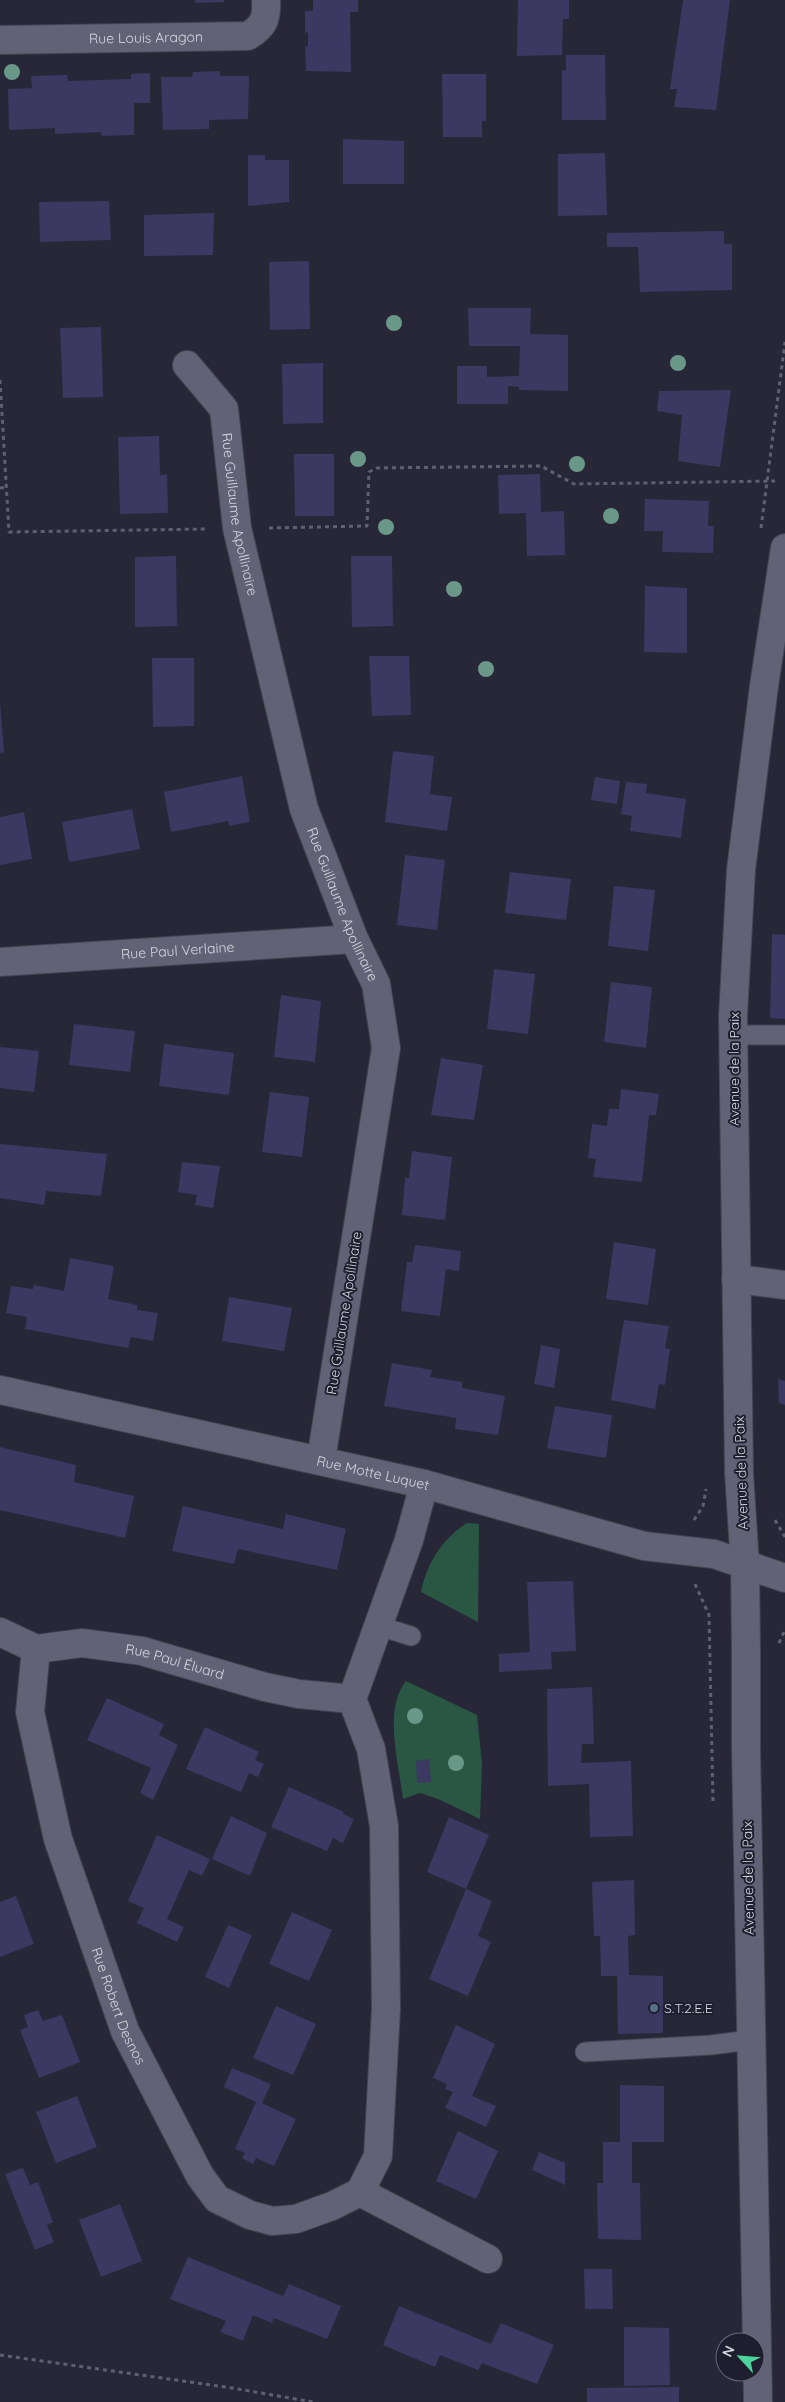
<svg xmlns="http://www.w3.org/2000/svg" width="785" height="2402" font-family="Quicksand,sans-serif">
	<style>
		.green { fill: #295743 }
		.building { fill: #3b3861 }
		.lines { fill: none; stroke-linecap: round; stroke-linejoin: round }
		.service-casing { stroke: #444351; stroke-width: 21 }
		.minor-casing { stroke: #444351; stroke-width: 30 }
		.secondary-casing { stroke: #444351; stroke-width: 30 }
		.path { stroke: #60606f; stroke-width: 3; stroke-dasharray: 4 4; stroke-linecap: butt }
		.service { stroke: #626276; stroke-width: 19 }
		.minor { stroke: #626276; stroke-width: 28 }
		.secondary { stroke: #626276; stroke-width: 28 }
		.tree { fill: #699889 }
		.service-dot { fill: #5c6f8a; stroke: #1e1e2e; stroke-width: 2 }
		.labels { text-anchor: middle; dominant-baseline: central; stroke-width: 4; stroke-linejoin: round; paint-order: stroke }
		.street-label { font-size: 14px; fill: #d6d6e1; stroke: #1e1e2e }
		.poi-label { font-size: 14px; fill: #d6d6e1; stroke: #1e1e2e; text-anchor: start }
	</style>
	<rect width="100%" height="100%" fill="#282738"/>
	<!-- green -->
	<path class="green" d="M467 1523 479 1524 478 1622 421 1592C427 1563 442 1539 467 1523Z
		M406 1681 477 1715 482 1764 480 1819 438 1799 420 1793 403 1799C399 1765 383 1709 406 1681Z"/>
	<!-- building -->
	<path class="building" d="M195 0H224V2L195 3Z
		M313 0H358V12H350L351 72 306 71 305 46 308 47V32L305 33V11H313Z
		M518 0H569V19H563L562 55 517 56Z
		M683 0H730L716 110 674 107 677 89H670Z
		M566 55H605L606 120H562V70L566 71Z
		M220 71V76H249L248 119 209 120V129L163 130 161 77H192L193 72Z
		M150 73V103H134V135L102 136 101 132 55 134V128L9 130 8 89 32 88 31 76 67 75 68 81 131 79V74Z
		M442 74H486V121H482V137H443Z
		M343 139 404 141V184H343Z
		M605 153 607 215 558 216V154Z
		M248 155H265V160H289V202L248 206Z
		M109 201 111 240 40 242 39 202Z
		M214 213 213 255 144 256V215Z
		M724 231V244H732V290L640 292 638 247H607V233Z
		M309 261 310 329 270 330 269 262Z
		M468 308H531L530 334 568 335V391L519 390V387L508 386V404H457V366H487V377L519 376 520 346H469Z
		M101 327 103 397 63 398 60 328Z
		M323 363V423L283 424 282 364Z
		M731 390 720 467 678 461 682 415 657 411 659 391Z
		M159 436 160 475 167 474 168 513 120 514 118 437Z
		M294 454H334V516H295Z
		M540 474 541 512 564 511 565 555 527 556 526 513 499 514 498 475Z
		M645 499 709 501 708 526H714L713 553 662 552 663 531H644Z
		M176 556 177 626 135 627V557Z
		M351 556H392L393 626 352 627Z
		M645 586 687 588V653L644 652Z
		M369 656H409L411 715 372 716Z
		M152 658H194V726L153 727Z
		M0 702 4 752 0 753Z
		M393 751 434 756 430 794 452 797 447 831 385 822Z
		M242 776 250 822 229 826 228 821 171 832 164 792Z
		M595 777 620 781 617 804 591 800Z
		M626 782 647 784 646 793 686 799 681 838 630 831 632 816 621 814Z
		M132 809 140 849 69 862 62 822Z
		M24 812 32 859 0 865V817Z
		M405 855 445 860 437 930 397 925Z
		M510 872 571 879 566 920 505 913Z
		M614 886 655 890 648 951 608 946Z
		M772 934 785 935V1019L770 1018Z
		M494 969 535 974 528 1034 487 1029Z
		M611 982 652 987 646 1048 604 1042Z
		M281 995 321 1001 315 1062 274 1057Z
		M74 1024 135 1031 130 1072 69 1065Z
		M164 1044 234 1053 229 1095 159 1086Z
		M0 1047 39 1051 34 1092 0 1088Z
		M441 1058 483 1065 474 1120 431 1115Z
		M621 1089 659 1094 656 1115H649L642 1182 593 1177 596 1159 588 1158 592 1124 607 1126 609 1109H619Z
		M270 1092 309 1097 302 1157 262 1152Z
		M0 1144 107 1154 101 1196 46 1191 44 1205 0 1198Z
		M412 1151 452 1157 445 1220 402 1215 405 1178H409Z
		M182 1162 220 1166 213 1208 195 1205 197 1195 178 1192Z
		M614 1242 656 1249 648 1305 606 1299Z
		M415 1245 461 1251 459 1271 446 1269 440 1316 401 1311 407 1262H412Z
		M70 1258 114 1266 108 1299 137 1305V1310L158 1313 153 1341 131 1337 128 1348 78 1339 25 1329 27 1317 6 1313 11 1286 33 1289 34 1285 64 1291Z
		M229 1297 292 1308 284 1351 222 1341Z
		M624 1320 669 1326 665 1348 670 1349 665 1385 659 1384 655 1409 611 1400Z
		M541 1345 560 1349 554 1388 534 1384Z
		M392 1363 432 1370 430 1377 462 1382V1388L505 1396 498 1435 455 1429 456 1418 384 1406Z
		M778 1379 785 1381V1405L779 1403Z
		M555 1406 612 1415 606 1458 547 1448Z
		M0 1447 76 1465 74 1482 134 1496 125 1538 0 1510Z
		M183 1506 283 1529 286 1514 346 1529 337 1570 238 1549 234 1564 172 1551Z
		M573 1581 576 1651 551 1652 552 1669 499 1672V1654L530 1652 527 1582Z
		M592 1687 594 1744H582L581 1763 631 1761 633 1836 590 1837 589 1784 548 1786 547 1689Z
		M107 1698 164 1724 159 1735 178 1745 153 1800 140 1793 151 1768 87 1740Z
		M205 1727 259 1752 255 1760 264 1764 258 1777 249 1773 241 1792 186 1769Z
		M429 1759 431 1782 417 1783 416 1761Z
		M289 1787 344 1812 343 1814 354 1819 343 1843 333 1838 327 1851 271 1827Z
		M231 1816 267 1833 250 1876 212 1859Z
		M449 1817 489 1835 466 1889 492 1901 478 1936 491 1942 468 1996 429 1979 466 1889 427 1872Z
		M157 1835 210 1859 202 1876 189 1870 167 1919 184 1927 177 1942 137 1923 144 1908 128 1901Z
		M634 1880 635 1935 628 1936 629 1975 663 1976V2033L618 2034 617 1976H601L600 1936H594L592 1882Z
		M16 1896 34 1944 0 1957V1902Z
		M292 1912 332 1930 309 1981 269 1964Z
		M228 1925 252 1935 229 1988 205 1977Z
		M276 2006 316 2024 293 2075 253 2058Z
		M38 2010 43 2021 62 2015 80 2062 39 2078 20 2030 28 2027 24 2015Z
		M456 2025 495 2044 472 2096 496 2106 486 2127 445 2108 453 2092 445 2089 447 2084 433 2078Z
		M232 2068 271 2084 262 2103 296 2119 274 2166 256 2158 253 2164 242 2158 245 2153 235 2149 256 2102 224 2087Z
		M620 2085 664 2086V2142H632V2183H640L641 2240 598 2239 597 2183H603V2142H620Z
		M77 2096 97 2147 56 2163 36 2112Z
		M458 2131 498 2151 476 2199 436 2181Z
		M539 2152 565 2163V2185L532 2170Z
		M23 2168 30 2185 38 2182 53 2222 47 2225 54 2242 35 2250 5 2174Z
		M120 2204 142 2261 101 2277 79 2220Z
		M188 2257 283 2296 289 2284 341 2306 327 2339 274 2318 272 2323 253 2315 243 2341 220 2332 226 2321 170 2299Z
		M584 2269H612L613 2309H585Z
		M399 2306 491 2344 501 2323 554 2345 537 2384 482 2363 478 2370 440 2355 435 2367 383 2345Z
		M624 2327 669 2328 670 2385 624 2386Z
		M679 2387V2402H587V2388Z"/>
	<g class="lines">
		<defs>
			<path id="service" d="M733 1035H785
				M379 1626 411 1636
				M585 2052 711 2045 750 2040"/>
			<g id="minor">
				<path id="s1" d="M0 40 248 36C264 26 267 19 266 0"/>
				<path id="s2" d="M187 365 224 409 237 528 304 809 354 939 376 984 386 1048 321 1460"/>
				<path id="s3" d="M0 962 354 939"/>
				<path d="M736 1279 785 1285"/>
				<path id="s4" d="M0 1390 424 1484 644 1546 714 1554 785 1578"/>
				<path id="s5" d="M0 1632 36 1649 82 1643 142 1651 265 1687 299 1694 352 1699"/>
				<path id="s6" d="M36 1649 30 1712 58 1839 125 2031 200 2176 217 2199 250 2215 272 2221 296 2219 332 2206 360 2192 378 2156 386 2009 384 1826 371 1749 352 1699"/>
				<path d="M352 1699 409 1540 424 1484"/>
				<path d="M360 2192 488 2259"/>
			</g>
			<path id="secondary" d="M758 2402 746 1748V1648L745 1565 739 1473 733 1016 741 870 764 686 785 548"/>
		</defs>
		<!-- service casing -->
		<use href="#service" class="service-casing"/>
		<!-- minor casing -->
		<use href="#minor" class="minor-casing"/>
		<!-- secondary casing -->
		<use href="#secondary" class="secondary-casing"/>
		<!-- path -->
		<path class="path" d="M0 380 9 532 206 529
			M0 488 7 487
			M269 528 367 526 369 472 377 468 541 466 574 484 775 481
			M761 528 785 342
			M694 1520 703 1506 706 1489
			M775 1520 785 1537
			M695 1584 709 1615 713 1802
			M779 1643 785 1630
			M0 2355 232 2388 313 2402"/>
		<!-- service -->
		<use href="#service" class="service"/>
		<!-- minor -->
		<use href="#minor" class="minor"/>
		<!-- secondary -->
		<use href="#secondary" class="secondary"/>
	</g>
	<!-- trees -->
	<g class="tree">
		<circle cx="12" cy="72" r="8"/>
		<circle cx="394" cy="323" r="8"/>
		<circle cx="678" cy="363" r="8"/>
		<circle cx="358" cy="459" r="8"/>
		<circle cx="577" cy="464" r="8"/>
		<circle cx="611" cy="516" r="8"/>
		<circle cx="386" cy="527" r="8"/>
		<circle cx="454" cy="589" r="8"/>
		<circle cx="486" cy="669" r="8"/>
		<circle cx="415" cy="1716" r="8"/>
		<circle cx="456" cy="1763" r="8"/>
	</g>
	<!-- markers -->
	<circle class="service-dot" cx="654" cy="2008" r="5"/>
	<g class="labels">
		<!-- street labels -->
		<g class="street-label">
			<text stroke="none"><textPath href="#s1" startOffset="146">Rue Louis Aragon</textPath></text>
			<text stroke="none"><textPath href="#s2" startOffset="164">Rue Guillaume Apollinaire</textPath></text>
			<text stroke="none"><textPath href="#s2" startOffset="569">Rue Guillaume Apollinaire</textPath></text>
			<text stroke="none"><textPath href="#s3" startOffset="178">Rue Paul Verlaine</textPath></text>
			<text transform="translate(734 1069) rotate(-90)">Avenue de la Paix</text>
			<text transform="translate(344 1313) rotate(-81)">Rue Guillaume Apollinaire</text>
			<text stroke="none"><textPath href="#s4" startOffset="382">Rue Motte Luquet</textPath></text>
			<text transform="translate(741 1473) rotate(-92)">Avenue de la Paix</text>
			<text stroke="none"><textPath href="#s5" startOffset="181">Rue Paul Éluard</textPath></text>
			<text transform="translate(748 1878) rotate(-91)">Avenue de la Paix</text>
			<text stroke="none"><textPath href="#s6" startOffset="371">Rue Robert Desnos</textPath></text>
		</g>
		<!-- poi labels -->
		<g class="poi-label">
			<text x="664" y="2008">S.T.2.E.E</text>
		</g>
	</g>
	<!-- north arrow -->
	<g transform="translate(740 2357) rotate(296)"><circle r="24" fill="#1e1e2e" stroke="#686876"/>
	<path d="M0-4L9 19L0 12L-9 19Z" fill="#4bd49b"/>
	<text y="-8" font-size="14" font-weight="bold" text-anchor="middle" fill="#d6d6e1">N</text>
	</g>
</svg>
